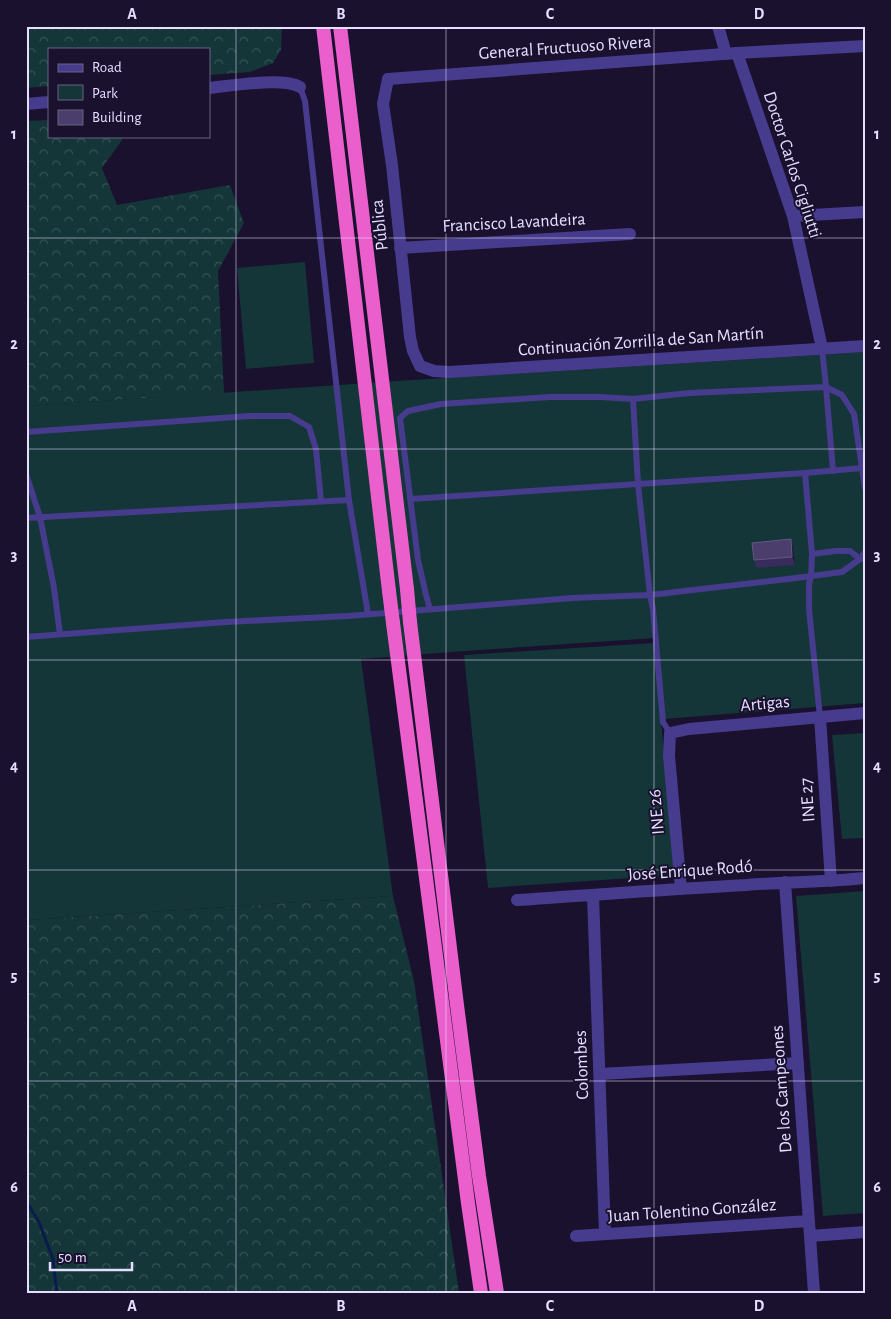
<svg xmlns="http://www.w3.org/2000/svg" width="891" height="1319" font-family="'Alegreya Sans',sans-serif">
	<style>
		.forest { fill: url(#forest-crowns) }
		.green { fill: #143638 }
		.lines { fill: none; stroke-linecap: round; stroke-linejoin: round }
		.stream { stroke: #0a1c4e; stroke-width: 3 }
		.service { stroke: #473b8e; stroke-width: 6 }
		.minor { stroke: #473b8e; stroke-width: 12 }
		.tertiary { stroke: #473b8e; stroke-width: 12 }
		.trunk { stroke: #ea5fcc; stroke-width: 14 }
		.trunk-bridge { stroke: #ea5fcc; stroke-width: 14 }
		.wall { fill: #392b5b }
		.shaded-wall { fill: #241842 }
		.building { fill: #4b3e6d; stroke: #645784 }
		.grid { fill: none; stroke: #e5deff; stroke-width: 1; stroke-opacity: 0.55 }
		.labels { text-anchor: middle; dominant-baseline: central; stroke-width: 4; stroke-linejoin: round; paint-order: stroke }
		.street-label { font-size: 18px; fill: #e5deff; stroke: #19112e }
		.neatline { fill: none; stroke: #e5deff; stroke-width: 2 }
		.grid-label { font-size: 16px; text-anchor: middle; font-weight: bold; fill: #e5deff }
	</style>
	<defs>
		<pattern id="forest-crowns" width="20" height="18" patternUnits="userSpaceOnUse" patternTransform="scale(1.25)"><rect width="20" height="18" fill="#143638"/><path d="M2 6a3 3 0 1 1 6 0M12 15a3 3 0 1 1 6 0" fill="none" stroke="#365356"/></pattern>
	</defs>
	<rect width="100%" height="100%" fill="#19112e"/>
	<!-- forest -->
	<path class="forest" d="M26 26H282L281 50 273 63 250 72 209 75V49H49V86L26 88Z
		M49 120V136H121L122 140 102 168 117 205 230 185 244 223 218 271 224 393 26 406V121Z
		M393 896 414 981 459 1293H28L26 1291V920Z"/>
	<!-- green -->
	<path class="green" d="M305 262 314 363 246 369 237 268Z
		M865 352V703L664 719 655 638 451 652 361 659 393 896 26 920V406L397 381Z
		M654 643 675 875 488 888 464 655Z
		M865 733V838L842 839 832 735Z
		M865 891V1213L823 1216 796 896Z"/>
	<g class="lines">
		<!-- stream -->
		<path class="stream" d="M26 1201 39 1222 53 1259 57 1293"/>
		<!-- service -->
		<path class="service" d="M300 87 305 101 349 500 368 614
			M826 387 842 395 854 414 865 488
			M826 387 833 471
			M26 432 249 416H290L309 427 316 449 321 501
			M805 473 812 554 811 576 809 584V609L820 717
			M26 474 40 517 54 588 60 634
			M410 499 805 473 862 468
			M26 518 349 500
			M812 554 836 551H850L860 559H863
			M430 609 426 595 418 560 400 418 408 411 441 404 550 397H600L633 399
			M26 637 226 622 348 616 572 598 650 595 796 578 842 572 860 559 865 552
			M670 733 663 722 653 609 650 595 638 484 633 399 689 393 826 387 822 348"/>
		<!-- minor -->
		<path class="minor" d="M718 26 726 54
			M737 53 793 216 822 348
			M388 79 383 104 392 165 410 337 413 351 420 366 434 371 449 372 865 346
			M209 88C229 86 283 77 300 87
			M26 104 49 102
			M793 216 865 212
			M400 248 630 234
			M820 717 831 881
			M785 882 814 1293
			M681 889 669 756 670 733 689 729 865 713
			M593 895 605 1234
			M517 900C593 895 670 889 746 885 786 882 825 882 865 878
			M600 1074 798 1063
			M576 1236 809 1221
			M810 1236 865 1232"/>
		<!-- tertiary -->
		<path class="tertiary" d="M388 79 737 53 865 46"/>
		<!-- trunk -->
		<path class="trunk" d="M323 26 389 591
			M340 26 407 589
			M410 622 457 1005 479 1176 497 1293
			M393 623 468 1203 481 1293"/>
		<!-- trunk-bridge -->
		<path class="trunk-bridge" d="M407 589 410 622
			M389 591 393 623"/>
	</g>
	<!-- wall -->
	<path class="wall" d="M793 547 795 565 757 568 754 560Z"/>
	<!-- shaded-wall -->
	<path class="shaded-wall" d="M791 539 793 547 795 565 792 557Z"/>
	<!-- building -->
	<path class="building" d="M791 539 792 557 754 560 752 543Z"/>
	<!-- grid -->
	<path class="grid" d="M236 26V1293M446 26V1293M654 26V1293M26 238H865M26 449H865M26 660H865M26 870H865M26 1081H865"/>
	<g class="labels">
		<!-- street labels -->
		<g class="street-label">
			<text transform="translate(565 48) rotate(-4)">General Fructuoso Rivera</text>
			<text transform="translate(792 165) rotate(72)">Doctor Carlos Cigliutti</text>
			<text transform="translate(514 223) rotate(-3)">Francisco Lavandeira</text>
			<text transform="translate(380 225) rotate(-96)">Pública</text>
			<text transform="translate(641 342) rotate(-4)">Continuación Zorrilla de San Martín</text>
			<text transform="translate(765 704) rotate(-5)">Artigas</text>
			<text transform="translate(808 800) rotate(-94)">INE 27</text>
			<text transform="translate(657 812) rotate(-95)">INE 26</text>
			<text transform="translate(690 871) rotate(-4)">José Enrique Rodó</text>
			<text transform="translate(582 1065) rotate(-92)">Colombes</text>
			<text transform="translate(782 1089) rotate(-94)">De los Campeones</text>
			<text transform="translate(692 1211) rotate(-4)">Juan Tolentino González</text>
		</g>
	</g>
	<!-- border -->
	<rect width="891" height="1319" fill="none" stroke="#19112e" stroke-width="55"/>
	<!-- legend -->
	<rect x="48" y="48" width="162" height="90" fill="#19112e" stroke="#6b6382"/>
	<rect x="58" y="64" width="25" height="8" fill="#473b8e" stroke="#6b6382"/>
	<text x="92" y="72" font-size="15" fill="#e5deff">Road</text>
	<rect x="58" y="85" width="25" height="15" fill="#143638" stroke="#6b6382"/>
	<text x="92" y="98" font-size="15" fill="#e5deff">Park</text>
	<rect x="58" y="110" width="25" height="15" fill="#4b3e6d" stroke="#6b6382"/>
	<text x="92" y="122" font-size="15" fill="#e5deff">Building</text>
	<!-- scale -->
	<path d="M50 1262v8h82v-8" fill="none" stroke="#e5deff" stroke-width="2.5"/>
	<text x="58" y="1262" font-size="15" fill="#e5deff" stroke="#19112e" stroke-width="4" paint-order="stroke">50 m</text>
	<rect x="28" y="28" width="836" height="1264" class="neatline"/>
	<g class="grid-label">
		<text x="132" y="19">A</text>
		<text x="341" y="19">B</text>
		<text x="550" y="19">C</text>
		<text x="759" y="19">D</text>
		<text x="14" y="139">1</text>
		<text x="877" y="139">1</text>
		<text x="14" y="349">2</text>
		<text x="877" y="349">2</text>
		<text x="14" y="560">3</text>
		<text x="877" y="560">3</text>
		<text x="14" y="771">4</text>
		<text x="877" y="771">4</text>
		<text x="14" y="981">5</text>
		<text x="877" y="981">5</text>
		<text x="14" y="1192">6</text>
		<text x="877" y="1192">6</text>
		<text x="132" y="1311">A</text>
		<text x="341" y="1311">B</text>
		<text x="550" y="1311">C</text>
		<text x="759" y="1311">D</text>
	</g>
</svg>
